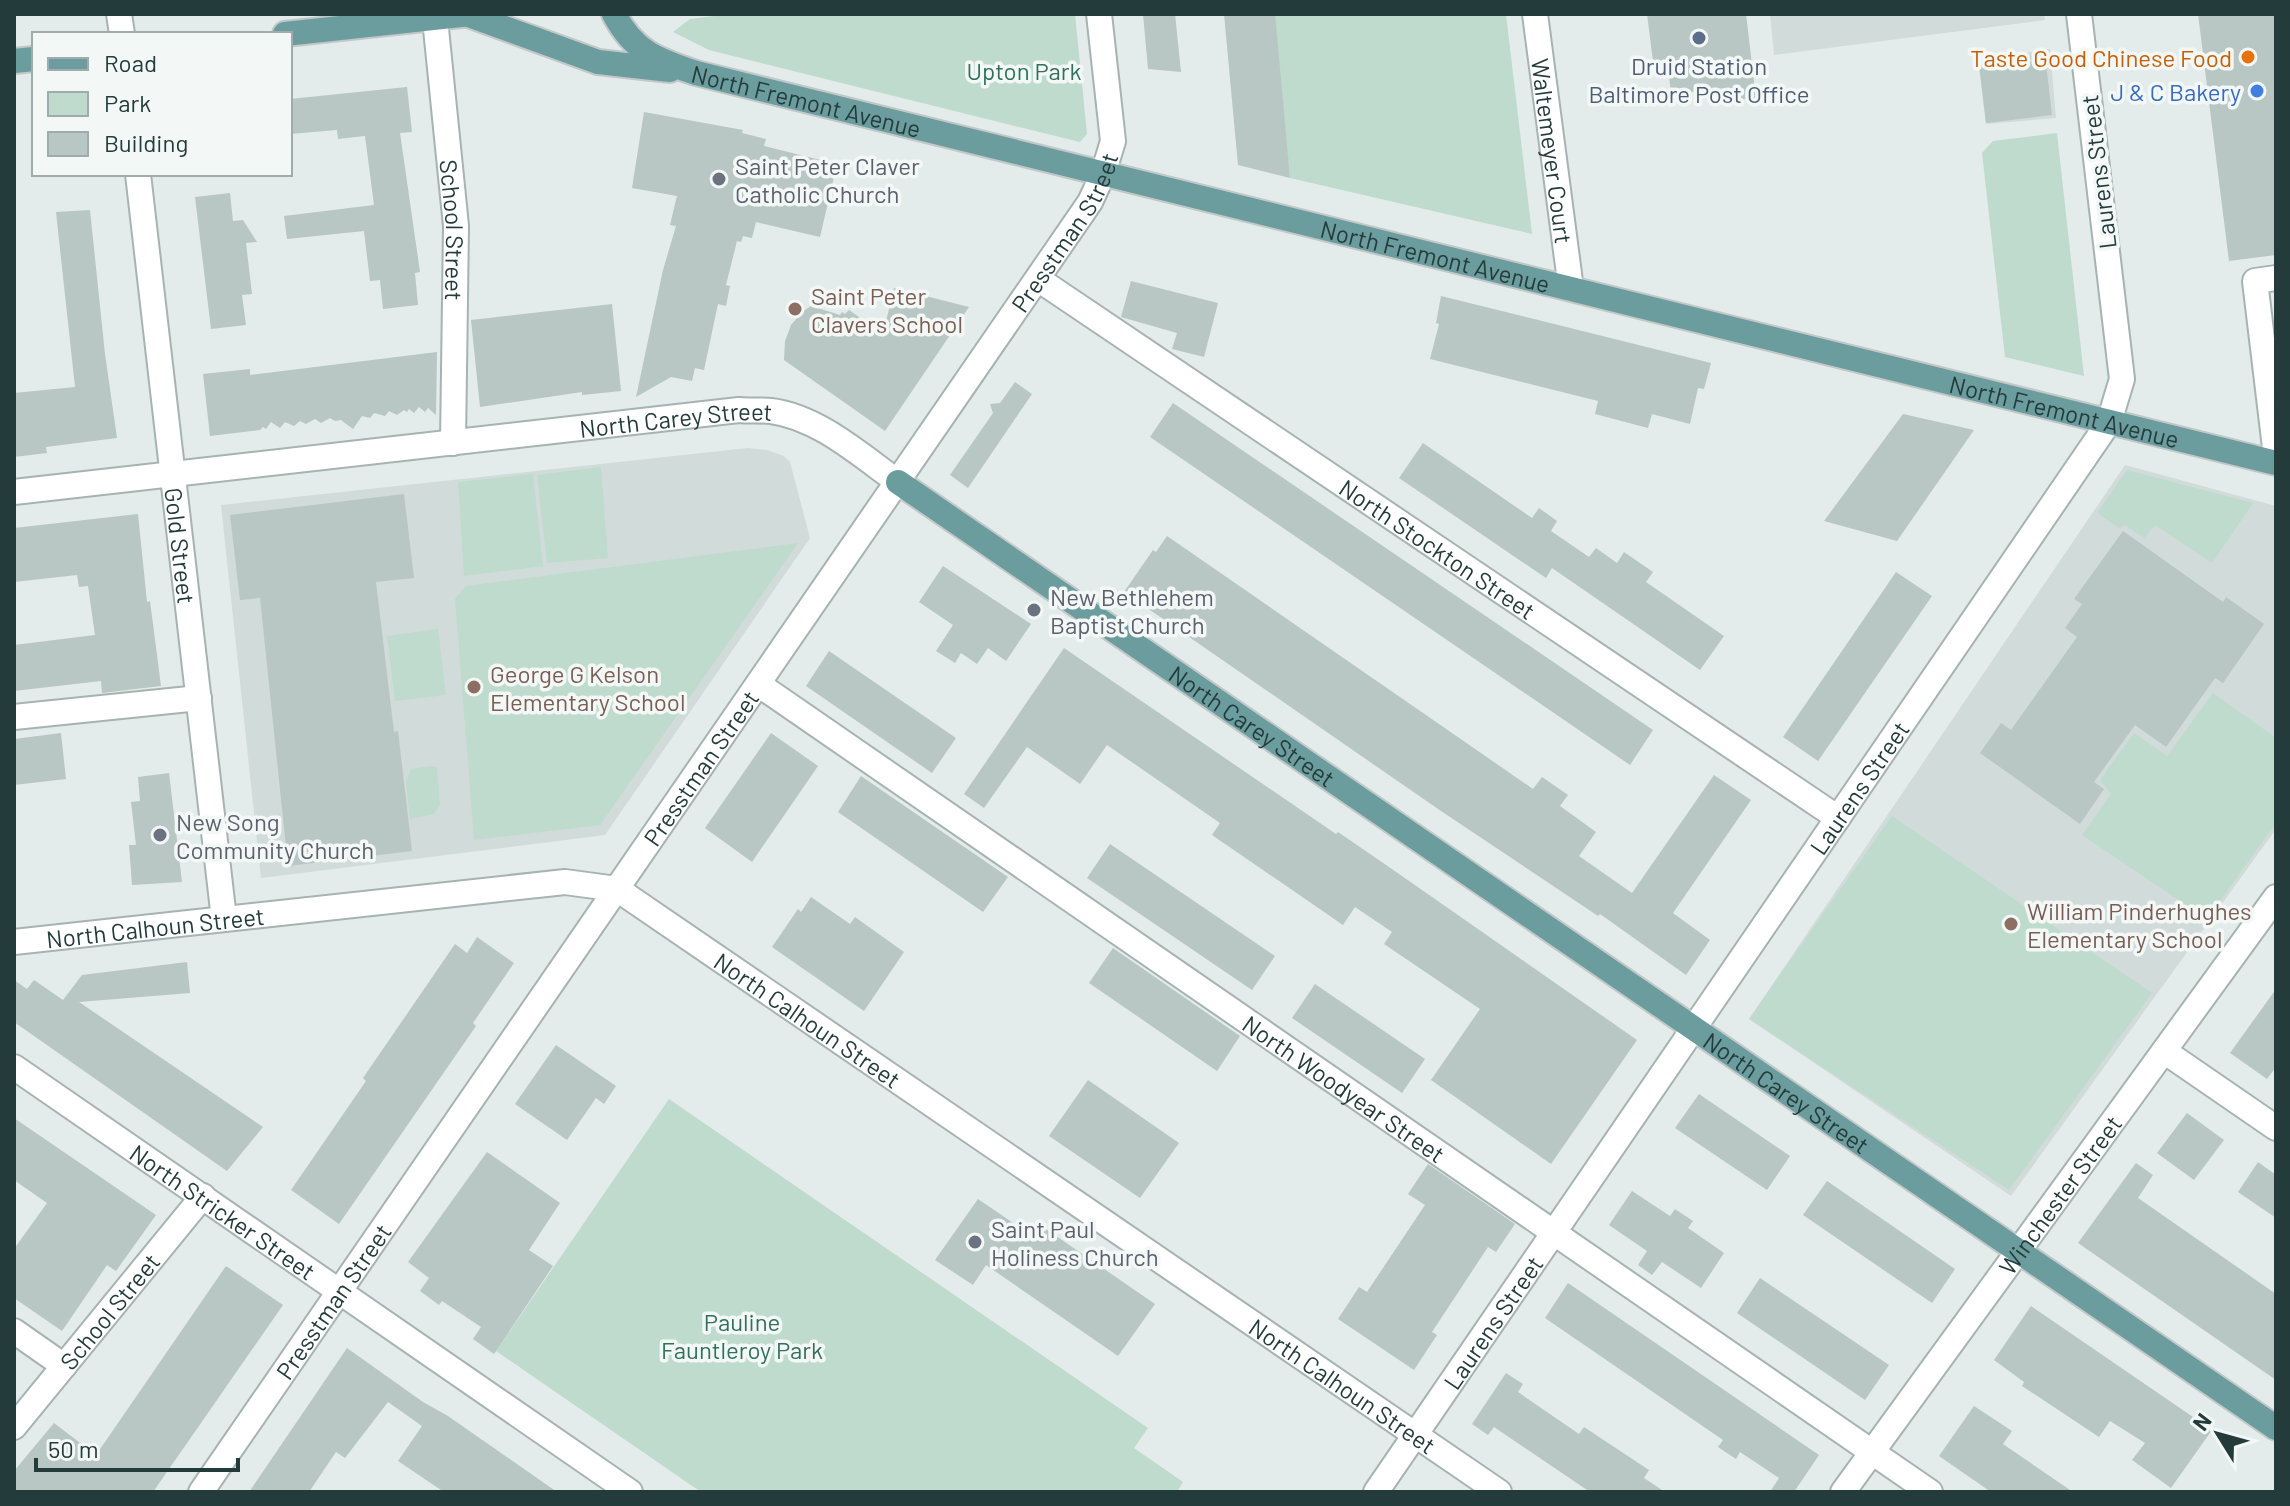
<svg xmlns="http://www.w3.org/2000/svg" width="2290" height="1506" font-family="Barlow,sans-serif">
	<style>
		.built { fill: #d1dbda }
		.green { fill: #bedbce }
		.building { fill: #b8c6c4 }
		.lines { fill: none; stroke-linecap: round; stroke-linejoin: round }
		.minor-casing { stroke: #a6b3b2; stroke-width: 28 }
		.major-casing { stroke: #c2c8c8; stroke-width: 28 }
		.minor { stroke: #fff; stroke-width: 24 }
		.major { stroke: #6b9c9e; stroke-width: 24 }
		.service-dot { fill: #5c6f8a; stroke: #f3f8f7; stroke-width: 3 }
		.food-dot { fill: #e8710a; stroke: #f3f8f7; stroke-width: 3 }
		.shop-dot { fill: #3f7fe0; stroke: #f3f8f7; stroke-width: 3 }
		.worship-dot { fill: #6b7280; stroke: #f3f8f7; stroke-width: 3 }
		.education-dot { fill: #8d6e63; stroke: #f3f8f7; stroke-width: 3 }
		.labels { text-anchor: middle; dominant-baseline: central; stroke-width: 7; stroke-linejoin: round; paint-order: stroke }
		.food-label { font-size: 24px; fill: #c56008; stroke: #f3f8f7; text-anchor: end }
		.service-label { font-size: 24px; fill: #4e5e75; stroke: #f3f8f7 }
		.park-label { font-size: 24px; fill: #31705c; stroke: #f3f8f7 }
		.shop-label { font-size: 24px; fill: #366cbe; stroke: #f3f8f7; text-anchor: end }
		.street-label { font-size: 24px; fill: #243b3c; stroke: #f3f8f7 }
		.worship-label { font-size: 24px; fill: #5b616d; stroke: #f3f8f7; text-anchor: start }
		.education-label { font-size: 24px; fill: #785e54; stroke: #f3f8f7; text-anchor: start }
	</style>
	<rect width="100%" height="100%" fill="#e3ecea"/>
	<!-- built -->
	<path class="built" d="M1770 14H2044L2045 20 1774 55Z
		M2050 49 2056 118 1986 124 1978 61Z
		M748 448 767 450 784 456 790 462 810 538 605 835 261 878 221 505Z
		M2125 465 2276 506V829L2011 1196 1749 1019Z"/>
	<!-- green -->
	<path class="green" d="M731 14H1075L1087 134 1080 142 709 50 673 32 690 19Z
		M1272 14H1506L1532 234 1290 178Z
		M2057 133 2084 376 2005 357 1982 153 1993 141Z
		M601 467 608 558 547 563 537 475Z
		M2127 470 2253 503 2212 563 2155 525 2144 538 2125 525 2119 528 2097 513Z
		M533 474 543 566 464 576 458 482Z
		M798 543 600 825 474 840 455 599 466 586Z
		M438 629 446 695 395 701 387 636Z
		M2213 693 2276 738V823L2207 919 2082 835 2111 794 2100 780 2134 733 2167 756Z
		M430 766 437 767 440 805 434 814 410 819 406 782 411 769Z
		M1892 816 2152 993 2009 1190 1749 1019Z
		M669 1099 1148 1428 1134 1448 1183 1482 1177 1492H701L496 1351Z"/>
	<!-- building -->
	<path class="building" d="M1143 14H1175L1181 72 1148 69Z
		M1224 14H1275L1290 178 1238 165Z
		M1647 14H1746L1756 98 1727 101 1726 88 1671 94 1668 67 1654 69Z
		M2198 14H2276V255L2229 261Z
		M2045 55 2052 115 1986 123 1979 63Z
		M407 87 412 132 400 133 420 272 415 273 418 305 383 309 380 280 370 281 364 231 287 239 284 216 374 205 365 136 338 139 337 130 290 134V99Z
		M644 112 743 130 742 133 766 139 764 146 837 164 820 237 756 222 752 238 743 236 741 242 737 241 726 285 730 286 726 306 718 304 704 370 695 368 692 381 671 377 636 397 663 270 676 226 670 225 677 196 632 188Z
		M230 193 233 221 243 220 257 242 246 243 252 294 242 295 246 325 211 329 195 197Z
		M90 210 105 354 117 438 46 447 47 453 14 457V393L75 387 56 212Z
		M1131 281 1218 303 1204 357 1172 349 1177 333 1121 317Z
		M894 288 969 307 885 431 784 360 785 341 791 325 802 312 811 306 840 315 842 312 845 314 849 310 883 334Z
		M1441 296 1711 363 1704 389 1698 388 1690 424 1652 414 1648 428 1595 414 1598 401 1430 359 1439 324 1436 323Z
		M612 304 621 391 582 395V392L480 407 471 320Z
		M437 352 436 415 428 408 425 412 419 407 414 413 409 409 407 412 404 410 397 415 389 411 385 416 374 413 370 418 362 416 353 429 341 420 335 421 330 418 321 423 315 419 306 424 300 421 294 426 285 422 280 428 271 422 266 429 263 427 260 430 210 436 203 374 250 369V375Z
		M1015 382 1032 394 968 488 950 475 993 413 990 404 1000 403Z
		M1173 403 1653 730 1630 765 1150 437Z
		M1903 414 1974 430 1897 541 1824 521Z
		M1423 443 1532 518 1539 508 1557 521 1551 531 1589 557 1596 548 1617 563 1624 552 1653 572 1646 582 1724 636 1700 670 1552 568 1546 578 1399 478Z
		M404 494 414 578 376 582 394 732 398 731 412 851 288 866 260 598 240 600 230 515Z
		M138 514 147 602 150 601 161 686 102 693 101 681 14 691V645L95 635 88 586 79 587 77 575 14 582V528Z
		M2123 531 2223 602 2226 597 2264 624 2223 683 2215 678 2166 747 2135 725 2094 782 2104 789 2080 824 1980 753 2001 723 2011 730 2077 637 2065 628 2082 604 2074 599Z
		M1167 536 1533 789 1542 777 1568 795 1560 806 1596 832 1579 856 1632 893 1714 775 1751 800 1673 913 1710 940 1686 975 1600 914 1598 916 1441 811 1124 592 1153 550 1156 552Z
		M943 566 1031 624 1006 661 988 648 977 664 961 653 955 663 936 651 953 625 919 602Z
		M1896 572 1932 596 1818 761 1783 737Z
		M1064 648 1336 834 1338 832 1389 867 1637 1040 1551 1164 1431 1080 1480 1009 1384 944 1392 932 1355 907 1343 925 1212 835 1220 823 1107 745 1080 784 1027 747 984 808 964 794Z
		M829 651 956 738 932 773 806 686Z
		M61 733 66 779 14 785V739Z
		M771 733 818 766 752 862 705 828Z
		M169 773 182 882 132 885 129 845H136L131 802 140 801 138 777Z
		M861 776 1008 877 983 912 838 812Z
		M1110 844 1275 956 1252 990 1087 878Z
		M811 897 850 924 855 917 904 952 864 1011 772 947 798 909 801 912Z
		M477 937 514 963 473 1023 476 1026 339 1224 291 1190 366 1081 363 1078 455 944 467 953Z
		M1113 948 1240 1036 1217 1071 1089 983Z
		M187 962 190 993 79 1002 263 1127 227 1171 14 1022V980L27 989 34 980 63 1000 82 975Z
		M1315 984 1425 1059 1402 1093 1292 1018Z
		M2276 989V1067L2267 1079 2230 1053Z
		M556 1045 616 1086 604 1104 596 1098 567 1140 515 1104Z
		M1088 1080 1179 1143 1140 1198 1049 1136Z
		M1699 1094 1790 1156 1767 1190 1675 1128Z
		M2187 1113 2224 1140 2194 1180 2157 1153Z
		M14 1118 156 1215 116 1271 107 1265 62 1331 14 1298V1249L47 1203 14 1180Z
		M487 1152 560 1203 529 1250 553 1266 494 1354 473 1339 481 1327 442 1301 439 1305 420 1291 429 1278 408 1262Z
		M2258 1162 2276 1175V1218L2238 1192Z
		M2136 1163 2153 1175 2138 1198 2276 1294V1380L2078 1243Z
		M1428 1164 1515 1224 1496 1252 1488 1247 1432 1332 1437 1335 1414 1370 1338 1319 1359 1287 1367 1292 1425 1205 1408 1194Z
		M1827 1181 1955 1269 1932 1303 1803 1215Z
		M1632 1191 1670 1216 1675 1209 1693 1221 1688 1228 1724 1253 1701 1288 1662 1262 1652 1275 1638 1265 1647 1251 1609 1225Z
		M978 1199 1038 1240 1046 1229 1155 1304 1118 1356 986 1265 973 1285 935 1260Z
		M226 1266 283 1305 153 1492H14V1471L54 1423 96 1455Z
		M1760 1278 1889 1365 1865 1400 1737 1313Z
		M1568 1283 1819 1455 1794 1492H1770L1779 1478 1740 1452 1736 1459 1718 1447 1723 1440 1545 1318Z
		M2031 1306 2212 1430 2171 1488 2132 1460 2145 1443 2110 1421 2099 1437 2022 1386 2024 1382 1994 1360Z
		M347 1348 423 1402 448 1416 557 1492H444L398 1461 422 1426 388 1402 345 1458 336 1452 309 1492H249Z
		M1506 1373 1523 1384 1518 1392 1579 1434 1584 1427 1649 1470 1644 1478 1665 1492H1590L1494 1427 1488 1435 1472 1424Z
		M1974 1406 2012 1431 2003 1444 2073 1492H1991L1939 1456Z"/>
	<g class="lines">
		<defs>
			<g id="minor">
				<path d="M119 14 122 34"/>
				<path id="s1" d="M1535 14 1571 289"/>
				<path id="s2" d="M435 19 456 226 453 443"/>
				<path id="s3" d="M138 174 224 919"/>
				<path d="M2276 278 2255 281 2276 456"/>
				<path id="s4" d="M1038 279 1838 818"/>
				<path id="s5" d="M14 492 739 410C749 411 760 410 771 411 818 417 860 455 898 482"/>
				<path id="s6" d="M758 684 1930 1492"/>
				<path d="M14 717 199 698"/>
				<path id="s7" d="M14 942 565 882 617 889 1499 1492"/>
				<path d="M2164 1051 2276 1128"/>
				<path id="s8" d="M14 1067 630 1492"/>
				<path d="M14 1331 64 1366"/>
				<path id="s9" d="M14 1427 203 1196"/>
				<path id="s10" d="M201 1492 1090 202 1103 174 1113 141 1099 14"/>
				<path id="s11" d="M1376 1492 2109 422 2122 379 2079 14"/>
				<path id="s12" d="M1843 1492 2276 897"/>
			</g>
			<g id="major">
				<path d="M466 14 598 62 670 70"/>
				<path id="s13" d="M614 14C634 52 657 60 696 73L2276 463"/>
				<path d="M285 34 470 14"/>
				<path d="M14 61 34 59"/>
				<path id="s14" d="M898 482 2276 1428"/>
			</g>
		</defs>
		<!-- minor casing -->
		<use href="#minor" class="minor-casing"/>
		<!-- major casing -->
		<use href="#major" class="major-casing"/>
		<!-- minor -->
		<use href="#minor" class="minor"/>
		<!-- major -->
		<use href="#major" class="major"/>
	</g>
	<!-- markers -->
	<circle class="service-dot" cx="1699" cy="38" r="8"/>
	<circle class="food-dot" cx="2248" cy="57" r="8"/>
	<circle class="shop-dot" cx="2257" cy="91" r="8"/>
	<g class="worship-dot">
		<circle cx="719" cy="179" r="8"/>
		<circle cx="1034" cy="610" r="8"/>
		<circle cx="160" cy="835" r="8"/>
		<circle cx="975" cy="1242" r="8"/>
	</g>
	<g class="education-dot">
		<circle cx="795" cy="309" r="8"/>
		<circle cx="474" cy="687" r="8"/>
		<circle cx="2011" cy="924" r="8"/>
	</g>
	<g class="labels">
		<!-- food labels -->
		<g class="food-label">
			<text x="2232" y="57">Taste Good Chinese Food</text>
		</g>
		<!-- service labels -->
		<g class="service-label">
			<text x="1699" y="65">Druid Station<tspan x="1699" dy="28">Baltimore Post Office</tspan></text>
		</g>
		<!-- park labels -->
		<g class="park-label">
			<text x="1024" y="70">Upton Park</text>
			<text x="742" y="1321">Pauline<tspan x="742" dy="28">Fauntleroy Park</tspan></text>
		</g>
		<!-- shop labels -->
		<g class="shop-label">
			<text x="2241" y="91">J &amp; C Bakery</text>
		</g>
		<!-- street labels -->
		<g class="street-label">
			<text stroke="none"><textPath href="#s13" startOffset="218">North Fremont Avenue</textPath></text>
			<text stroke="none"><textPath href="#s1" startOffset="138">Waltemeyer Court</textPath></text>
			<text transform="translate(2098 172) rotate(-97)">Laurens Street</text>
			<text stroke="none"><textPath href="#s2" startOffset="212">School Street</textPath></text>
			<text stroke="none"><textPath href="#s10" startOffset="1528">Presstman Street</textPath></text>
			<text stroke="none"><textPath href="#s13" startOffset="866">North Fremont Avenue</textPath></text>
			<text stroke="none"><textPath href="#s13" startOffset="1514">North Fremont Avenue</textPath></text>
			<text stroke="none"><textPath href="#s5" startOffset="666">North Carey Street</textPath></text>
			<text stroke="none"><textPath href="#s3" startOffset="374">Gold Street</textPath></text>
			<text stroke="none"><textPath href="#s4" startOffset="482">North Stockton Street</textPath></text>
			<text stroke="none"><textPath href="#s14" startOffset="430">North Carey Street</textPath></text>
			<text stroke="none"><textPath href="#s10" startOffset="880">Presstman Street</textPath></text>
			<text stroke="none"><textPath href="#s11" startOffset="854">Laurens Street</textPath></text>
			<text stroke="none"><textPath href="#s7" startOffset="142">North Calhoun Street</textPath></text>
			<text stroke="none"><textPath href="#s7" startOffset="838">North Calhoun Street</textPath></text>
			<text stroke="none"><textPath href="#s6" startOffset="712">North Woodyear Street</textPath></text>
			<text stroke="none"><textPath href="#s14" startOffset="1078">North Carey Street</textPath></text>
			<text stroke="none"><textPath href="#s12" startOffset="368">Winchester Street</textPath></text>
			<text stroke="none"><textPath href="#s8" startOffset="254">North Stricker Street</textPath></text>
			<text stroke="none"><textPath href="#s10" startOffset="232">Presstman Street</textPath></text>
			<text stroke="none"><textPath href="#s9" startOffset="150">School Street</textPath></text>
			<text stroke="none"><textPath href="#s11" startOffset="206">Laurens Street</textPath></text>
			<text stroke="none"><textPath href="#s7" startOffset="1486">North Calhoun Street</textPath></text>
		</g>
		<!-- worship labels -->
		<g class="worship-label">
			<text x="735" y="165">Saint Peter Claver<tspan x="735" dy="28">Catholic Church</tspan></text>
			<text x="1050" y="596">New Bethlehem<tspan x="1050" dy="28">Baptist Church</tspan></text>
			<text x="176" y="821">New Song<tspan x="176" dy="28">Community Church</tspan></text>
			<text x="991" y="1228">Saint Paul<tspan x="991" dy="28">Holiness Church</tspan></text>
		</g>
		<!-- education labels -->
		<g class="education-label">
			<text x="811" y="295">Saint Peter<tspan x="811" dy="28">Clavers School</tspan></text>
			<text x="490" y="673">George G Kelson<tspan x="490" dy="28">Elementary School</tspan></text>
			<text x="2027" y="910">William Pinderhughes<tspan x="2027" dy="28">Elementary School</tspan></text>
		</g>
	</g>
	<!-- border -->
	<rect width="2290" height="1506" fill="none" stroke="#243b3c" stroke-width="32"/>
	<!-- legend -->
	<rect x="32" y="32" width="260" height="144" fill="#f3f8f7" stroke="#a0acac" stroke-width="2"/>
	<rect x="48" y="58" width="40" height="12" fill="#6b9c9e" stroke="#a0acac" stroke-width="2"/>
	<text x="104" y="72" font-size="24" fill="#243b3c">Road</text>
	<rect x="48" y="92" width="40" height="24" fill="#bedbce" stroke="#a0acac" stroke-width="2"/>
	<text x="104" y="112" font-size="24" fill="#243b3c">Park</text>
	<rect x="48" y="132" width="40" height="24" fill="#b8c6c4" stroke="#a0acac" stroke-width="2"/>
	<text x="104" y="152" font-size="24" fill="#243b3c">Building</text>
	<!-- north arrow -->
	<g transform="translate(2218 1434) rotate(307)" stroke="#f3f8f7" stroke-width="6" paint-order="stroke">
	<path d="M0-6L14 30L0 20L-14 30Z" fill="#243b3c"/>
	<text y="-12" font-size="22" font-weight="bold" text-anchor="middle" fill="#243b3c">N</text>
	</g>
	<!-- scale -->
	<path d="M36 1458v12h202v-12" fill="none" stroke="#243b3c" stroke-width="4"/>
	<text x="48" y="1458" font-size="24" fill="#243b3c" stroke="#f3f8f7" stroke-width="6" paint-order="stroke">50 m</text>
</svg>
